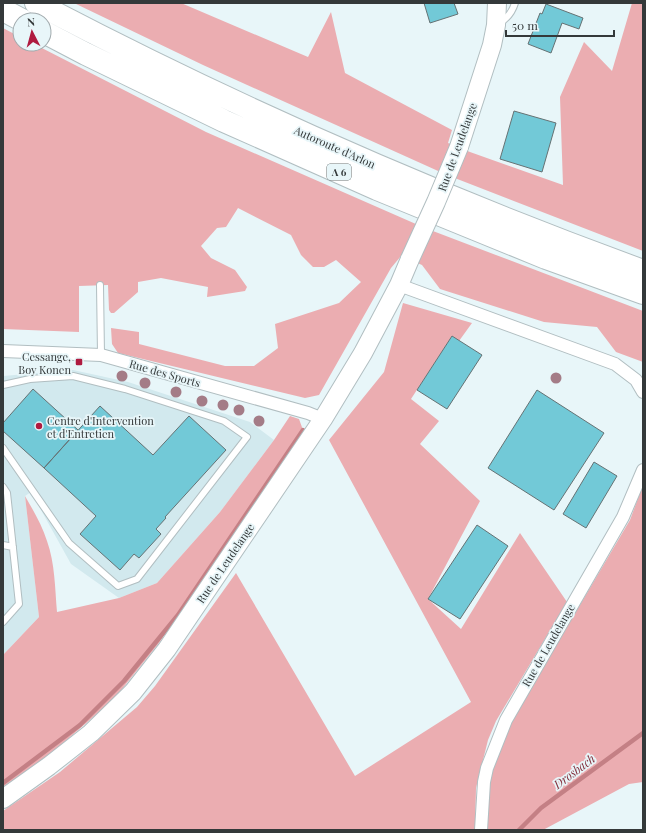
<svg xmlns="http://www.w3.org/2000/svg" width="646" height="833" font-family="'Playfair Display',serif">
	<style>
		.built { fill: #d2e9ee }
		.green { fill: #ebadb1 }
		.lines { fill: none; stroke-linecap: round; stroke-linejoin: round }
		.stream { stroke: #c48085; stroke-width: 4.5 }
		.building { fill: #72c9d7; stroke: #657274 }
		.service-casing { stroke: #b1bec1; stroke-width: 8 }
		.minor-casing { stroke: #b1bec1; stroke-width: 14 }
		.secondary-casing { stroke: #b1bec1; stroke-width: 20 }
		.motorway-casing { stroke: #b1bec1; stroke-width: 24 }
		.service { stroke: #fff; stroke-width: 6 }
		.minor { stroke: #fff; stroke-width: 12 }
		.secondary { stroke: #fff; stroke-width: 18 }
		.motorway { stroke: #fff; stroke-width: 22 }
		.secondary-bridge-casing { stroke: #b1bec1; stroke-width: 20; stroke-linecap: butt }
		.secondary-bridge { stroke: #fff; stroke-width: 18 }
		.tree { fill: #a47c87 }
		.poi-dot { fill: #af1b40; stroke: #e8f6f9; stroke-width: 1.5 }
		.labels { text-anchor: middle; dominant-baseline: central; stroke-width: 3.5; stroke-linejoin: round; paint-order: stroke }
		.shield { fill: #e8f6f9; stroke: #6a7273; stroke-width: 1 }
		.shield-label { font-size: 10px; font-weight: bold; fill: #34393a }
		.street-label { font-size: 11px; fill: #34393a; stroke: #e8f6f9 }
		.poi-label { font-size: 11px; fill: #34393a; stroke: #e8f6f9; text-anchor: end }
		.water-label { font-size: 12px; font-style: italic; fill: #84303d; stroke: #e8f6f9 }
	</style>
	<rect width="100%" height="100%" fill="#e8f6f9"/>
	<!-- built -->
	<path class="built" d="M73 370 128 382 250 422 274 440 220 512 157 583 119 598 71 564 31 492 25 496 39 617 3 655V376Z"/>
	<!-- green -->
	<path class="green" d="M74 3H181L308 57 331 12 345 73 452 130 448 143 470 152 563 185 560 97 584 42 612 71 632 3H643V251L447 175 203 65Z
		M3 28 20 37V44H34L206 132 425 228 643 311V362L616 352 597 327 544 322 440 289 422 265 401 256 391 268 319 395 305 398 118 353 112 344 111 328 139 332V344L225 366H254L278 348 275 324 339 303 361 282 336 260 324 267H313L301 255 291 235 238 208 226 227 217 228 201 246 211 258 235 270 247 287 245 291 207 297 208 287 161 278 138 282V292L114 313H111L109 310 108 285 79 286V332L3 329Z
		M403 303 472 323 459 341 452 336 411 399 439 421 420 444 480 501 428 599 461 629 520 533 567 602 496 721 488 740 476 788 475 830H3V811L60 772 137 707 155 686 236 573 355 776 471 702 329 440 384 372Z
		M290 416 299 419 303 430 159 643 114 699 47 757 3 787V655L39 617 25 496C33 510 42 525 47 541 55 563 55 589 57 612L119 598 157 583 220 512 274 440Z
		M643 485V782L629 784 543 830H487L490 781 494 762 508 727 630 520Z"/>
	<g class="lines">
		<!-- stream -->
		<path class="stream" d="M3 783 80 725 124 681 178 615 303 430
			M519 830 541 808 643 733"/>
	</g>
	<!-- building -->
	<path class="building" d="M424 3H454L458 14 430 23Z
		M546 4 583 18 579 29 562 23 551 53 528 44 540 13 542 14Z
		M514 111 556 123 542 172 500 159Z
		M452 336 482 355 447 409 417 390Z
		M33 389 78 430 44 468 3 431V423Z
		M537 390 604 433 554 510 488 468Z
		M100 406 153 455 189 416 226 450 165 517 166 518 156 529 161 534 139 558 134 554 120 570 80 534 96 516 44 468Z
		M594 462 617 476 586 528 563 514Z
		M477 525 508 546 460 619 428 599Z"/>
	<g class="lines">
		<defs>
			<path id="service" d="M498 24C507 19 512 13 515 3
				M100 285 101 355
				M3 385 30 379 73 376 125 389 224 421 247 437 137 579 118 586 69 543 3 448
				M3 487 7 493 19 604 3 622
				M3 545 13 547"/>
			<path id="minor" d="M399 285 615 364 636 380 643 392
				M3 351 101 355 308 413 323 419
				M481 830 484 782 487 768 506 720 623 517 643 470"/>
			<path id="secondary" d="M459 147 492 45 496 25 497 3
				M3 799 49 766 91 733 133 692 167 649 323 419 363 353 399 285 410 259"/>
			<path id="motorway" d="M36 3C232 106 435 195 643 271
				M3 10 22 20
				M44 32 86 54 224 121 377 189 546 258 643 293"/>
		</defs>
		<!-- service casing -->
		<use href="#service" class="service-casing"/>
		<!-- minor casing -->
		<use href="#minor" class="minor-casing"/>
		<!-- secondary casing -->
		<use href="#secondary" class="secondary-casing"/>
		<!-- motorway casing -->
		<use href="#motorway" class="motorway-casing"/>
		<!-- service -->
		<use href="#service" class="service"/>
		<!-- minor -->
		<use href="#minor" class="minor"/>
		<!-- secondary -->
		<use href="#secondary" class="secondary"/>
		<!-- motorway -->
		<use href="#motorway" class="motorway"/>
		<defs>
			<path id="secondary-bridge" d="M410 259 436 202 459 147"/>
		</defs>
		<!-- secondary-bridge casing -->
		<use href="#secondary-bridge" class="secondary-bridge-casing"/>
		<!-- secondary-bridge -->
		<use href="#secondary-bridge" class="secondary-bridge"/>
	</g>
	<!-- trees -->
	<g class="tree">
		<circle cx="122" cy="376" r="5.5"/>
		<circle cx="556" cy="378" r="5.5"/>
		<circle cx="145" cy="383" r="5.5"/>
		<circle cx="176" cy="392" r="5.5"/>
		<circle cx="202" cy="401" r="5.5"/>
		<circle cx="223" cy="405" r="5.5"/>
		<circle cx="239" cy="410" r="5.5"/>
		<circle cx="259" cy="421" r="5.5"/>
	</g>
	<!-- markers -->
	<g class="poi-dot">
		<rect x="75" y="358" width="8" height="8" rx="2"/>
		<circle cx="39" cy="426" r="4"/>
	</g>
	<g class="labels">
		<!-- shield labels -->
		<rect class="shield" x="327" y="164" width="24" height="16" rx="3"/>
		<g class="shield-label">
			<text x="339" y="172">A 6</text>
		</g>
		<!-- street labels -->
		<g class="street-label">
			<text transform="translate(335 147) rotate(24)">Autoroute d'Arlon</text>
			<text transform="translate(457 147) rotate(-70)">Rue de Leudelange</text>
			<text transform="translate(165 373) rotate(16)">Rue des Sports</text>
			<text transform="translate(225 563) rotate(-56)">Rue de Leudelange</text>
			<text transform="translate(548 645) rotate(-60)">Rue de Leudelange</text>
		</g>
		<!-- poi labels -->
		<g class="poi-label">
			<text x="71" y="356">Cessange,<tspan x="71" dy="13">Boy Konen</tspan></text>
			<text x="47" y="420" text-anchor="start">Centre d'Intervention<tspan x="47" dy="13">et d'Entretien</tspan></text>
		</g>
		<!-- water labels -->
		<g class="water-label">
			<text transform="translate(574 771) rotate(-37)">Drosbach</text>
		</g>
	</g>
	<!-- border -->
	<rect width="646" height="833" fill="none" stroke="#34393a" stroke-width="8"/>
	<!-- north arrow -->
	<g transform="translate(32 32) rotate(354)"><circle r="19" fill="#e8f6f9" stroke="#a0aaad"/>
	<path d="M0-3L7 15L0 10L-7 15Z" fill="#af1b40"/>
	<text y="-6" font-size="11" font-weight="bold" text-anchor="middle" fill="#34393a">N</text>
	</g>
	<!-- scale -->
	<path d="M506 30v6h108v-6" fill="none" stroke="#34393a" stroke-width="2"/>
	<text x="512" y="30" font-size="12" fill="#34393a" stroke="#e8f6f9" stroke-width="3" paint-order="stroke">50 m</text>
</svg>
